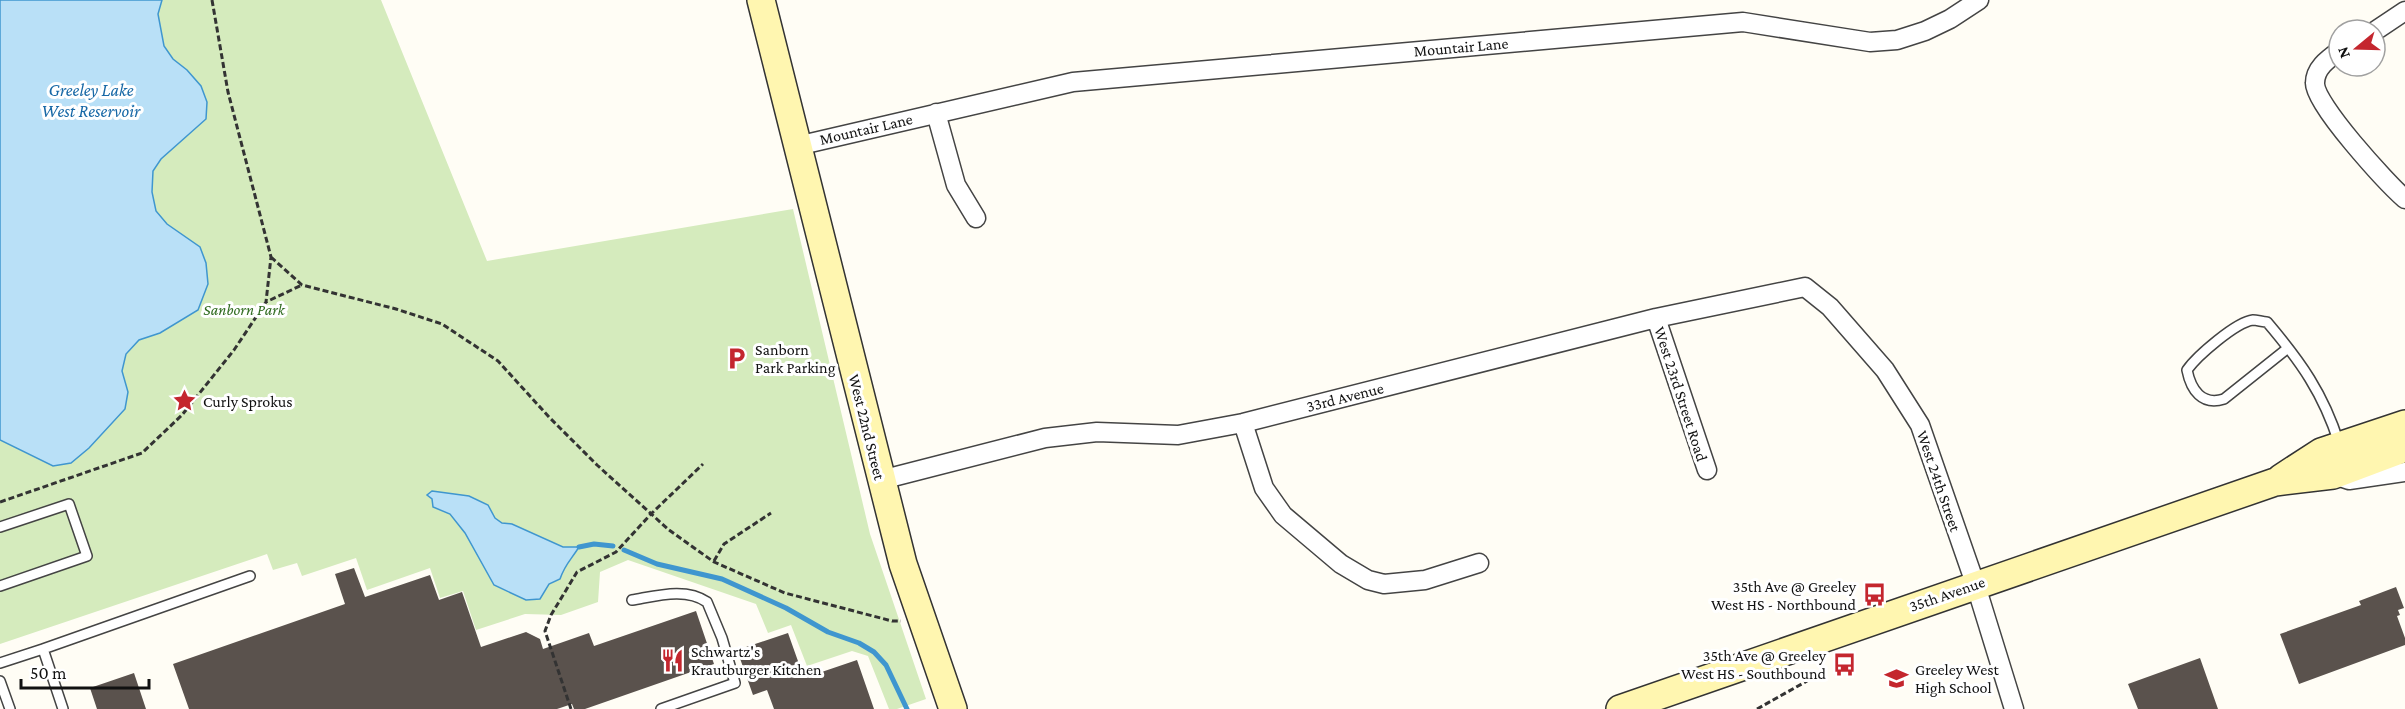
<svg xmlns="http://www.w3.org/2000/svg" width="2405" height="709" font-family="'Crimson Pro',serif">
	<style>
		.green { fill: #d5ebbd }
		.water { fill: #b9e0f7; stroke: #3f96cf; stroke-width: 1.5 }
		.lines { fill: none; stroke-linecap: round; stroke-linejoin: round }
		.stream { stroke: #3f96cf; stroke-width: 5 }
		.building { fill: #5a524d }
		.lane-casing { stroke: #444; stroke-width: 12 }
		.street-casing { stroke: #444; stroke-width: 21 }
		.secondary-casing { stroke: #333; stroke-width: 30 }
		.path { stroke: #333; stroke-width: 3; stroke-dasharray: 6 3; stroke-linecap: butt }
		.lane { stroke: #fff; stroke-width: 9 }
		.street { stroke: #fff; stroke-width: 18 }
		.secondary { stroke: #fff6b0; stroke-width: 27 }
		.labels { text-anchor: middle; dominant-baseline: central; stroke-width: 6; stroke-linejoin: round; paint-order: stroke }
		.street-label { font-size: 16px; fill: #111; stroke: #fff }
		.park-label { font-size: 16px; font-style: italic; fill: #2f6b1f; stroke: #fff }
		.poi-label { font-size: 16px; fill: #111; stroke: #fff; text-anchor: start }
		.water-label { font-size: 18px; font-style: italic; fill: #1768a6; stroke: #fff }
	</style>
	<rect width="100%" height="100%" fill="#fffdf5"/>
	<!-- green -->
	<path class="green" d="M0 0H381L487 261 793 209 870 534 926 699 897 709H889L868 656 852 651 807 666 791 625 768 633 756 604 628 560 600 572 598 602 561 615 525 614 476 630 463 591 440 598 430 568 367 590 356 558 302 576 297 563 273 570 267 554 0 644Z"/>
	<!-- water -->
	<path class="water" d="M0 0H162L158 14 164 46 173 59 187 70 201 86 207 102 206 119 161 159 153 171 152 192 156 211 167 224 200 247 206 263 208 284 198 310 160 333 139 340 126 354 122 371 128 392 125 409 89 448 71 463 53 466 0 440Z
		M432 491 469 496 488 505 495 518 502 523 512 524 563 547H579C571 560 565 564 560 579L549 584 540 599 526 600 494 585 465 533 450 514 433 507 432 499 427 495Z"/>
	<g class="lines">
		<!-- stream -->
		<path class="stream" d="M579 547 594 544 613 546
			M624 550 657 564 722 579 786 608 828 632 859 643 874 652 886 665 907 709"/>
	</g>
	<!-- building -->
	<path class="building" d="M354 568 365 597 430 575 439 600 462 592 481 647 526 632 540 639 543 649 589 633 594 646 696 611 714 664 585 709H574L572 704 557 709H189L173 664 345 604 335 574Z
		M2396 587 2404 608 2398 610 2400 615 2397 616 2405 638V645L2299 684 2280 634 2361 605 2359 601Z
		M788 633 804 678 857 660 874 709H774L767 690 753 695 737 650Z
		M2200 658 2218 709H2138L2128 684Z
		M134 673 146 709H97L90 688Z"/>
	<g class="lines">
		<defs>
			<path id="lane" d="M2288 348 2224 399C2202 406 2191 390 2187 370 2197 356 2236 322 2253 320 2257 320 2263 322 2267 322 2301 362 2323 393 2339 443
				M0 527 69 504 87 556 0 586
				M632 600C656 596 686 587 707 602L722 638 735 683 661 709
				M43 649 250 576
				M0 663 43 649 63 709
				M0 681 10 709"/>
			<path id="street" d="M2375 31 2405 11
				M2339 51C2328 59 2315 68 2315 83 2314 104 2387 183 2405 199
				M936 113 956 185 976 218
				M797 146 1073 82 1743 22 1870 42 1897 40 1925 31 1950 19 1979 0
				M1656 318 1707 470
				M1243 423 1264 488 1283 515 1341 564 1368 580 1384 584 1425 580 1479 563
				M2340 477 2349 480 2405 472
				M881 480 1045 438 1097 432 1178 435 1243 423 1656 318 1805 287 1830 307 1885 370 1920 425 1976 586 2014 709"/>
			<path id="secondary" d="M761 0 903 564 953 709
				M2281 478 2321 452 2405 424
				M1620 709 2275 482 2333 475 2405 448"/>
		</defs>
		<!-- lane casing -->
		<use href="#lane" class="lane-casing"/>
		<!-- street casing -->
		<use href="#street" class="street-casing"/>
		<!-- secondary casing -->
		<use href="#secondary" class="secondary-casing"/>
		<!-- path -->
		<path class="path" d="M212 0 228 92 271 257 266 302
			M271 257 302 285 396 309 442 324 498 361 549 417 597 465 669 530 714 562 785 593 892 621H901
			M0 502 142 453 182 415 234 350 266 302 302 285
			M714 561 724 544 771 513
			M571 709 545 631 551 615 577 572 616 552 651 514 703 464
			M1757 709 1807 681 1810 675"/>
		<!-- lane -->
		<use href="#lane" class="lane"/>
		<!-- street -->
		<use href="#street" class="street"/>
		<!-- secondary -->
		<use href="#secondary" class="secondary"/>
	</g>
	<!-- icons -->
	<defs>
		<symbol id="parking-bare" viewBox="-9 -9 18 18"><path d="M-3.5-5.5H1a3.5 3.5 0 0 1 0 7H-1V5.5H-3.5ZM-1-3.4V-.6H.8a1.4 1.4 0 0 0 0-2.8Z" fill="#c4262e" stroke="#fff" stroke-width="2.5" paint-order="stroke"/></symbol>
		<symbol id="sight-bare" viewBox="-9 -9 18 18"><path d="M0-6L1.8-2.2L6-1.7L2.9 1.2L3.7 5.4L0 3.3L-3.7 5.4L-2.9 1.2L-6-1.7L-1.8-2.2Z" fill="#c4262e" stroke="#fff" stroke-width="2.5" paint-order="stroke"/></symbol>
		<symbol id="bus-bare" viewBox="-9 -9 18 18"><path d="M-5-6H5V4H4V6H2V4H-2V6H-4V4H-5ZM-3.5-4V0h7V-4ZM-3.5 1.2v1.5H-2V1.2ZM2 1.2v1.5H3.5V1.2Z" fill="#c4262e" stroke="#fff" stroke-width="2.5" paint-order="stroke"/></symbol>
		<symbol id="restaurant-bare" viewBox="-9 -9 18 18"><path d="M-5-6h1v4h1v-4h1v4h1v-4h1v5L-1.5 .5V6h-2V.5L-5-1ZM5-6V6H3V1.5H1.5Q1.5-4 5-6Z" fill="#c4262e" stroke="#fff" stroke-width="2.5" paint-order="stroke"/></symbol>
		<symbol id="school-bare" viewBox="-9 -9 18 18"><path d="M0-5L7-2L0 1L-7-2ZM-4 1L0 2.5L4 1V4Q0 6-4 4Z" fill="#c4262e" stroke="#fff" stroke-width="2.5" paint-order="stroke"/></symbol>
	</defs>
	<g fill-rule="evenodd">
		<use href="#parking-bare" x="720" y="342" width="33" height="33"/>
		<use href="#sight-bare" x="168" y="384" width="33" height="33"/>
		<use href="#bus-bare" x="1858" y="578" width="33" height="33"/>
		<use href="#restaurant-bare" x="656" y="644" width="33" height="33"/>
		<use href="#bus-bare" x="1828" y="648" width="33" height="33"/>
		<use href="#school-bare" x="1880" y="662" width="33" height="33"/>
	</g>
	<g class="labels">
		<!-- street labels -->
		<g class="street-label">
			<text transform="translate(1461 47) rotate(-5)">Mountair Lane</text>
			<text transform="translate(866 129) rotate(-13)">Mountair Lane</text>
			<text transform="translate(1681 394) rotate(72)">West 23rd Street Road</text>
			<text transform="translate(1345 397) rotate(-14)">33rd Avenue</text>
			<text transform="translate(867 427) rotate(76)">West 22nd Street</text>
			<text transform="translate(1939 481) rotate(71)">West 24th Street</text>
			<text transform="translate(1947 594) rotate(-19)">35th Avenue</text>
		</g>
		<!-- park labels -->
		<g class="park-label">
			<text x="244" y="309">Sanborn Park</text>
		</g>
		<!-- poi labels -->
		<g class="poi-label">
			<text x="755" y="349">Sanborn<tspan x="755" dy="18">Park Parking</tspan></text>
			<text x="203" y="401">Curly Sprokus</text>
			<text x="1856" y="586" text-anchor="end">35th Ave @ Greeley<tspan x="1856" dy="18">West HS - Northbound</tspan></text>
			<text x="691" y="651">Schwartz's<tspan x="691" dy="18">Krautburger Kitchen</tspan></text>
			<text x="1826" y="655" text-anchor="end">35th Ave @ Greeley<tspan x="1826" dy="18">West HS - Southbound</tspan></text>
			<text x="1915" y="669">Greeley West<tspan x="1915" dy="18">High School</tspan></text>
		</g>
		<!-- water labels -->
		<g class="water-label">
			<text x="91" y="90">Greeley Lake<tspan x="91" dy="21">West Reservoir</tspan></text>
		</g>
	</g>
	<!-- north arrow -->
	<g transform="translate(2357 48) rotate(251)"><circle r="28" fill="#ffffff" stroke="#a0a0a0" stroke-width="1.5"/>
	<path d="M0-4.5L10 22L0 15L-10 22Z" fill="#c4262e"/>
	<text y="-9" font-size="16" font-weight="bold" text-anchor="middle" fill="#111111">N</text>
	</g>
	<!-- scale -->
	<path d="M21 679v9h128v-9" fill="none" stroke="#111111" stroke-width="3"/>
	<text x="30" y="679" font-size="18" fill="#111111" stroke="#ffffff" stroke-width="4.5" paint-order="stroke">50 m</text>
</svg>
